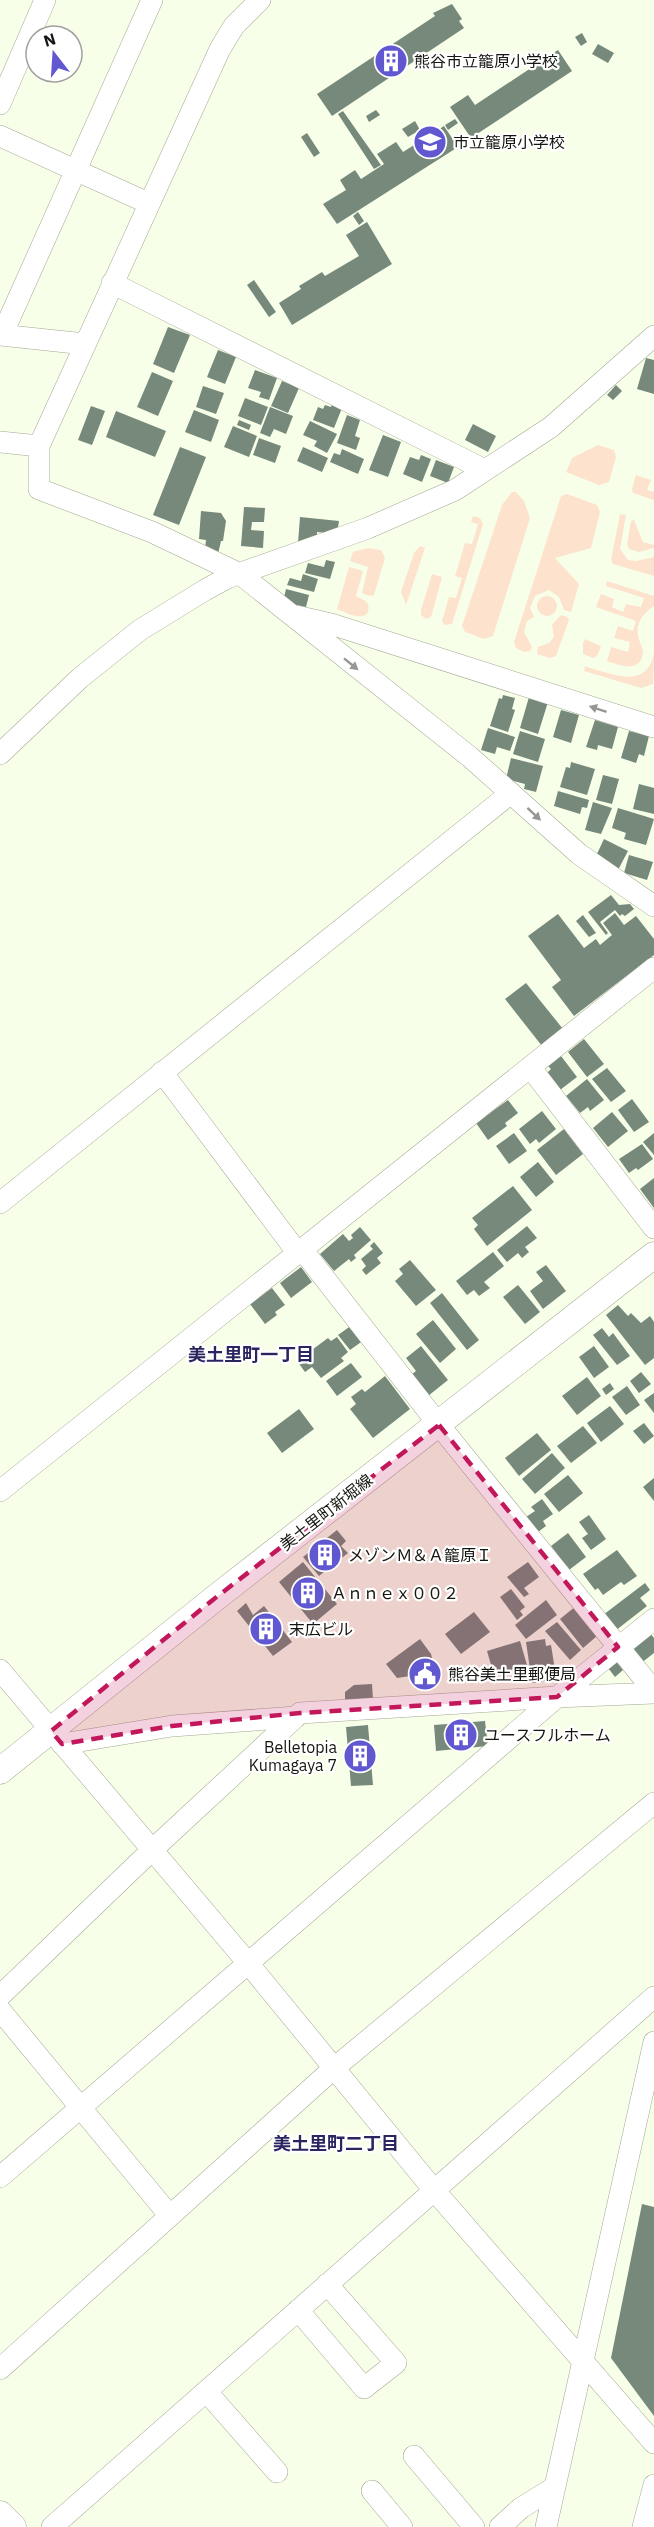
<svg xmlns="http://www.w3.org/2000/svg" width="654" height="2527" font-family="'IBM Plex Sans','Noto Sans JP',sans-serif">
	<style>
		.green { fill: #fde2ce }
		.building { fill: #76897b }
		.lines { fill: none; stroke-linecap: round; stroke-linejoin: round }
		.minor-casing { stroke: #a2a894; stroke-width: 22 }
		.major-casing { stroke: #a2a894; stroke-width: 27 }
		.minor { stroke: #fff; stroke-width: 21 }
		.major { stroke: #fff; stroke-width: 26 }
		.oneway { fill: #969793 }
		.marked { fill: #c2185b; fill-opacity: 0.2; stroke: #c2185b; stroke-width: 4.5; stroke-dasharray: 12 8; stroke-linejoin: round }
		.labels { text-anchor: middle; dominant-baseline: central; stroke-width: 4.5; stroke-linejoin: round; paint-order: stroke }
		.poi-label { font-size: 16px; fill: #151710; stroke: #fff; text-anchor: start }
		.street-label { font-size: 16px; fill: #151710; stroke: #fff }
		.neighbourhood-label { font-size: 18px; font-weight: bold; fill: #29255f; stroke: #fff }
	</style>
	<rect width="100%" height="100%" fill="#f8ffe9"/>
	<!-- green -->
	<path class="green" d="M598 445 614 450 616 457 609 482 599 485 566 472 572 458Z
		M636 475 651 480 647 490 654 492V500L633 493 632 489Z
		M512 492H516L524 501 530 518 493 636 484 639 465 632 462 626 502 505Z
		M567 494 597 505 600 512 591 548 555 558 579 584 571 612 564 610 559 597 549 590 535 596 530 608 534 617 527 621 524 632 532 647 530 651 524 652 516 648 514 642 561 496Z
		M620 514 626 515 620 549 628 560 636 561 654 557V576L613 564 611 560Z
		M473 516 480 518 483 524 452 624 444 625 442 621 449 597 456 598 462 578 455 576 465 543 472 544 478 524 471 522Z
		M634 520 643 542 654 545V548L639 552 629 549 627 544 631 521Z
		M420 546 425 548 406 605 401 592 414 553Z
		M368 548 381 550 385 558 374 595 370 596 362 593 368 567 350 561 353 552Z
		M349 567 363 571 356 596C365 601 372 602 367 614 358 620 347 613 337 609Z
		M432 574 442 577 431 617 426 619 421 615V610Z
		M607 581 654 596V606C643 613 634 625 639 639 640 644 643 648 643 653 640 674 619 665 607 661L611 647 628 652 630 642 614 638 618 626 633 631 636 621 596 607 601 594 614 599 612 607 623 612 626 604 641 607 644 598 606 586Z
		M537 606a10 10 0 1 1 20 0a10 10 0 1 1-20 0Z
		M561 615 567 617 569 620 556 656 550 658 537 654 538 647 549 643 554 637 552 625Z
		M585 639 601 646 597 656 593 658 583 654V643Z
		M654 652 653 684 641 688 584 671 585 666C611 674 648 691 654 652Z"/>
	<!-- building -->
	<path class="building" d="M452 4 462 19 459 21 464 28 332 116 317 94 435 16 433 13Z
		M582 33 587 42 581 46 575 37Z
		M598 44 614 53 608 63 592 54Z
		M558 50 572 71 471 138 450 107 468 95 475 105Z
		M376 110 380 115 369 122 366 116Z
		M343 111 381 165 374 169 338 114Z
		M455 119 458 123 448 130 445 125Z
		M415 121 420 130 408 137 402 129Z
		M444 126 458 147 337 224 323 204 346 190 340 180 355 170 361 179 384 164 377 154 396 142 403 152Z
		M307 133 320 153 314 157 301 137Z
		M358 212 364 221 359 225 353 216Z
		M367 222 392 264 292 325 279 303 301 289 299 286 322 272 325 276 359 256 346 235Z
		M254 280 276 312 269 317 247 285Z
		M168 327 190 335 174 373 153 364Z
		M218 350 236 357 225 384 207 377Z
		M646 358 654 360V394L637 389Z
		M255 370 277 378 269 400 259 397 261 392 248 388Z
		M152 372 173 381 158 416 137 407Z
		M282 381 299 388 288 413 271 406Z
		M616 385 622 391 613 400 607 395Z
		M203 386 224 393 216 414 196 407Z
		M245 398 268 407 261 425 238 416Z
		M332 404 342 408 334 428 313 420 318 407 323 409 325 405 331 407Z
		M91 406 105 411 92 445 78 440Z
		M270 407 293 416 286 434 274 429 270 437 260 433Z
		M194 410 219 420 211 442 185 432Z
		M116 411 166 431 155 457 106 437Z
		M347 415 360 420 355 436 360 438 356 450 337 443Z
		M239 420 251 425 249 430 237 425Z
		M310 421 337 434 327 453 314 446 317 441 303 435Z
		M473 424 496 436 488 452 465 440Z
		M233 426 257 436 249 457 224 447Z
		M383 435 401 442 388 477 369 470Z
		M259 438 281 446 275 463 253 455Z
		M180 447 206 457 179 525 153 515Z
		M303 447 328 458 322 472 297 461Z
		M342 449 364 459 358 474 330 462 334 453 340 455Z
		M421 455 431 459 422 482 403 474 410 457 419 460Z
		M436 460 454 467 448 483 430 476Z
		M244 507 265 508 264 522H252L251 530 264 531 263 548 241 546Z
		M201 511 221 513 226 521 223 541H221L218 554 205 548 206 540 199 539Z
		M300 517 339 521 337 534 317 532V538L298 543Z
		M326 560 335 562 330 579 305 573 308 563 324 567Z
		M303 574 318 579 314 592 287 585 290 578 301 581Z
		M286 589 309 595 306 607 283 602Z
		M503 695 515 698 512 709 515 710 508 732 490 726 499 698 502 699Z
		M529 697 548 702 538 734 520 728Z
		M561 710 579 715 571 743 553 737Z
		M595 720 618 727 612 749 598 745 597 750 586 747Z
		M488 728 515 737 510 751 497 747 495 754 481 750Z
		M520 731 545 739 538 762 513 754Z
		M629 731 649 736 644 756 639 754 636 763 621 758Z
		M511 758 543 766 536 792 524 789 525 784 506 779Z
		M571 762 595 769 587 795 560 787 566 767 570 768Z
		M603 775 619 779 612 804 596 800Z
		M639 784 654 788V814L633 809Z
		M558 791 589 800 587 808 582 807 580 814 554 806Z
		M593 802 612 808 601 834 585 830Z
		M618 808 654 819 646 845 624 839 626 833 612 828Z
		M604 839 628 851 618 870 595 858Z
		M629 855 653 862 647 880 624 873Z
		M611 895 619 905 630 904 634 909 625 916 622 914 620 916 615 910 600 922 608 933 606 935 588 912Z
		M615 913 624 925 636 916 654 939V955L574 1016 552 987 561 980 528 936 558 914 584 948 596 939 600 945 612 935 603 923Z
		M583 915 596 933 589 937 576 921Z
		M526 983 563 1029 542 1046 505 999Z
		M584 1039 604 1064 587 1077 568 1052Z
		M561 1056 577 1077 560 1090 547 1073 551 1069 548 1066Z
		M607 1068 626 1091 611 1102 592 1079Z
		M587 1079 604 1100 590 1111 588 1107 580 1113 566 1096Z
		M632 1099 649 1122 634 1132 618 1110Z
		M508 1100 518 1113 505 1123 507 1126 488 1140 476 1123Z
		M542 1111 556 1129 539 1143 536 1139 530 1144 519 1129Z
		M612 1112 628 1131 608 1147 593 1128Z
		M564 1129 583 1154 556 1175 537 1150Z
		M514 1133 527 1151 509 1164 496 1146Z
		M654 1133V1155L643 1142Z
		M642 1144 653 1159 638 1170 636 1168 629 1173 619 1159Z
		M538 1162 554 1182 536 1197 520 1177Z
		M654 1178V1208L640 1189Z
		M513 1186 532 1210 487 1246 474 1229 478 1225 472 1218Z
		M527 1226 537 1238 525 1247 529 1252 522 1258 518 1253 507 1262 497 1250Z
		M360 1227 371 1240 354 1255 356 1258 351 1262 349 1259 334 1271 320 1254 343 1234 349 1241 353 1238 351 1235Z
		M374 1242 383 1253 377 1258 381 1263 366 1275 362 1270 366 1266 361 1259 373 1249 370 1246Z
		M493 1252 504 1266 484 1282 490 1288 479 1296 474 1290 467 1295 456 1281Z
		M410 1260 436 1290 416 1306 395 1281 403 1274 399 1269Z
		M546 1265 566 1291 543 1309 530 1291 543 1281 536 1272Z
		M301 1267 312 1282 291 1298 280 1283Z
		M518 1285 540 1312 525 1324 503 1297Z
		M272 1288 285 1305 275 1312 277 1315 265 1324 250 1304Z
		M442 1293 479 1340 467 1350 430 1303Z
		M618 1305 628 1316 631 1313 641 1323 650 1316 654 1322V1358L645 1365 606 1315Z
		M433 1320 456 1349 440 1363 416 1334Z
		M352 1325 364 1340 350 1350 338 1335Z
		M602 1328 609 1337 613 1333 630 1356 617 1365 593 1335Z
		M337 1337 348 1352 341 1358 344 1361 321 1378 312 1367 305 1372 297 1361 328 1338 331 1341Z
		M421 1346 448 1380 428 1396 411 1375 416 1371 406 1358Z
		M594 1346 609 1367 594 1378 579 1357Z
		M351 1363 362 1377 337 1396 326 1381Z
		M641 1372 651 1384 639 1393 630 1381Z
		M385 1376 410 1409 373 1438 350 1409 356 1404 351 1397 362 1389 365 1392Z
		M587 1377 601 1396 577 1415 562 1396Z
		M610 1383 614 1389 606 1395 602 1389Z
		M627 1386 640 1405 626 1415 612 1397Z
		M654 1393V1413L644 1400Z
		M610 1406 624 1424 601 1442 587 1423Z
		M299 1409 314 1429 282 1453 267 1433Z
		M644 1423 654 1436 644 1444 633 1431Z
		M583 1426 597 1443 571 1463 557 1446Z
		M537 1433 551 1450 519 1476 505 1458Z
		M552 1453 565 1468 535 1494 522 1479Z
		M568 1475 583 1493 559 1512 544 1494Z
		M654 1478V1501L643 1487Z
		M542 1499 553 1514 543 1521 546 1526 538 1532 526 1517 535 1511 531 1507Z
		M589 1515 606 1539 591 1550 582 1538 588 1534 579 1522Z
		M337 1530 346 1541 341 1546 348 1553 319 1576 303 1557Z
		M568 1533 586 1557 569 1570 551 1546Z
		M617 1550 637 1576 624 1585 621 1582 603 1595 598 1588 595 1590 583 1574Z
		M303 1562 337 1604 313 1624 279 1582Z
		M528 1562 539 1577 524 1588 529 1594 524 1597 507 1577Z
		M645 1583 650 1590 640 1598 647 1606 615 1631 603 1615Z
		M511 1589 525 1607 520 1611 523 1615 517 1620 500 1597Z
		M546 1600 557 1615 526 1639 515 1625Z
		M246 1603 253 1615 264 1606 292 1642 273 1656 237 1611Z
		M576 1606 597 1636 583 1648 560 1619Z
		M474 1612 490 1632 461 1654 445 1634Z
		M557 1622 581 1650 570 1660 545 1631Z
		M650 1633 654 1638V1653L640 1664 630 1650Z
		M420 1639 431 1654 434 1665H437L440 1680 412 1685 410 1676 397 1678 386 1664Z
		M545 1639 546 1646 551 1645 555 1670 549 1671 550 1680 532 1683 526 1642Z
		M520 1641 527 1665 494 1675 487 1651Z
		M614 1658 623 1670 615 1677 605 1664Z
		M372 1684 373 1700 345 1702V1692L354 1685Z
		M485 1721 488 1746 436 1751 434 1725Z
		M368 1725 373 1785 351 1786 346 1727Z
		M642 2204 654 2207V2416L611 2358Z"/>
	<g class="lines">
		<defs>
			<path id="minor" d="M260 0 234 26 220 49 39 446V489L152 532 240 574 470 757 579 854 654 906
				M0 104 45 0
				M0 136 148 203
				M112 283 485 470
				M0 335 85 344
				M2 335 152 0
				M0 442 39 446
				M296 616 331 624 654 727
				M0 754 80 678 140 630 205 590 227 578 368 528 455 490 551 427 654 336
				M530 1067 654 1228
				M162 1072 297 1252
				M0 1203 511 793
				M301 1248 439 1425 654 1691
				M0 1491 654 968
				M0 1670 248 1963 433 2189 654 2443
				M62 1744 172 1726 296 1717
				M0 1996 152 1850 300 1713 557 1697 654 1693
				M0 2010 170 2216
				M0 2177 557 1697 654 1619
				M298 2310 364 2388 396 2363 327 2284
				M0 2369 333 2069 654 1803
				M206 2391 277 2472
				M414 2456 474 2527
				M372 2491 402 2527
				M52 2527 654 1997
				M500 2527 521 2508 555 2487
				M546 2527 654 2042
				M643 2527 654 2485"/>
			<path id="major" d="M0 1771 214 1599 654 1255
				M0 2514 13 2527"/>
		</defs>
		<!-- minor casing -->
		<use href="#minor" class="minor-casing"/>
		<!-- major casing -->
		<use href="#major" class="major-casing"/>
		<!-- minor -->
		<use href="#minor" class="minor"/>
		<!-- major -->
		<use href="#major" class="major"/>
	</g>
	<!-- one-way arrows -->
	<defs><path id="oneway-solid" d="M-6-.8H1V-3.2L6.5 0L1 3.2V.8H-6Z" transform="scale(1.5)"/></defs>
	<g class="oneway">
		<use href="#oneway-solid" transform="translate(351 664) rotate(39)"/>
		<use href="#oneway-solid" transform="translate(598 709) rotate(-162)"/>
		<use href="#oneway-solid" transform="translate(534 814) rotate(43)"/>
	</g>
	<!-- marked area -->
	<path class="marked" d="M439 1425 618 1647 557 1697 300 1713 172 1726 62 1744 51 1731 214 1599Z"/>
	<!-- icons -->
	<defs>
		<symbol id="building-disc" viewBox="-11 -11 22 22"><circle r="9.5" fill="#6157d0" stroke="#fff"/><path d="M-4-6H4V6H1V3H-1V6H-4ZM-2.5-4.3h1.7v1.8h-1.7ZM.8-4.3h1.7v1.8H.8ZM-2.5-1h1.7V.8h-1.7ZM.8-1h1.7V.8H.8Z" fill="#fff"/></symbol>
		<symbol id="school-disc" viewBox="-11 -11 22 22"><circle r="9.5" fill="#6157d0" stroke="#fff"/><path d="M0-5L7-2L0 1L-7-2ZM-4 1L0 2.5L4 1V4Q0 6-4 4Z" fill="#fff"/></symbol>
		<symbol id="civic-disc" viewBox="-11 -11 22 22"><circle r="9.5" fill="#6157d0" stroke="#fff"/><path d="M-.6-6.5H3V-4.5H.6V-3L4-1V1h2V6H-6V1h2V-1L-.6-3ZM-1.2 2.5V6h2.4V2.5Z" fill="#fff"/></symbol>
	</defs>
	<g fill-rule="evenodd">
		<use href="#building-disc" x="372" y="42" width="38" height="38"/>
		<use href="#school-disc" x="411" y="123" width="38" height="38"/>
		<use href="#building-disc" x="306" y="1536" width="38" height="38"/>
		<use href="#building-disc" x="289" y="1574" width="38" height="38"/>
		<use href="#building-disc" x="247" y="1610" width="38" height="38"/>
		<use href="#civic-disc" x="406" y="1655" width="38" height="38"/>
		<use href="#building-disc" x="442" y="1716" width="38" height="38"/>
		<use href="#building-disc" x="341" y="1737" width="38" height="38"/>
	</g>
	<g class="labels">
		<!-- poi labels -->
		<g class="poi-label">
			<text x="414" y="61">熊谷市立籠原小学校</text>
			<text x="453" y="142">市立籠原小学校</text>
			<text x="348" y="1555">メゾンＭ＆Ａ籠原Ｉ</text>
			<text x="331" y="1593">Ａｎｎｅｘ００２</text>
			<text x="289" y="1629">末広ビル</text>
			<text x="448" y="1674">熊谷美土里郵便局</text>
			<text x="484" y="1735">ユースフルホーム</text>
			<text x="337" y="1747" text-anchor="end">Belletopia<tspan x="337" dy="18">Kumagaya 7</tspan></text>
		</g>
		<!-- street labels -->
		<g class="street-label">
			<text transform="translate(326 1512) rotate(-38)">美土里町新堀線</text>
		</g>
		<!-- neighbourhood labels -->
		<g class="neighbourhood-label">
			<text x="251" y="1354">美土里町一丁目</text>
			<text x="336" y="2143">美土里町二丁目</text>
		</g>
	</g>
	<!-- north arrow -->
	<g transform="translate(54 54) rotate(343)"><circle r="28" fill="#ffffff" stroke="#a1a29f" stroke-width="1.5"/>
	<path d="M0-4.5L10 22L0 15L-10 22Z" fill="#6157d0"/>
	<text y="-9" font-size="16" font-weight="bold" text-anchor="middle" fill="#151710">N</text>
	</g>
</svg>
